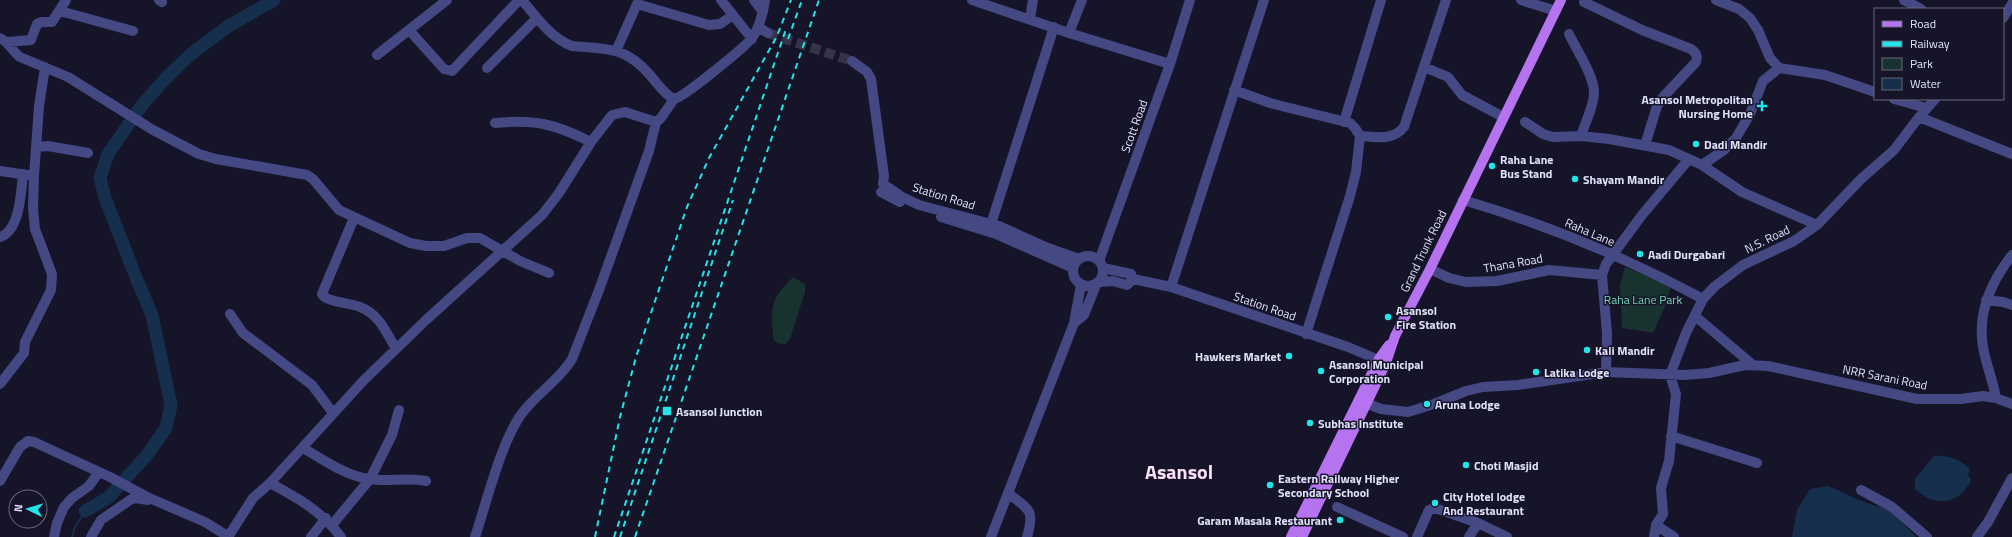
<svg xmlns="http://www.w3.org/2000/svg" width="2012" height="537" font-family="'Titillium Web',sans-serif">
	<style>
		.green { fill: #18322f }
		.water { fill: #152f4c }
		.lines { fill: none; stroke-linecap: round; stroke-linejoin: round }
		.stream { stroke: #152f4c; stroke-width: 2 }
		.river { stroke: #152f4c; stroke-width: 13 }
		.minor-tunnel { stroke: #343348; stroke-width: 10; stroke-dasharray: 10 5; stroke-linecap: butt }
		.minor { stroke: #444883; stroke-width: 10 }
		.major { stroke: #b573ef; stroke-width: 10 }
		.rail { stroke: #21e5e6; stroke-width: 2; stroke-dasharray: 6 5; stroke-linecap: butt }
		.poi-dot { fill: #21e5e6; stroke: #161429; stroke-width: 1.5 }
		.labels { text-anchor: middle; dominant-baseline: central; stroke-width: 3; stroke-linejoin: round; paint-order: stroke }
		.poi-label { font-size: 12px; font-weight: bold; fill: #e0e0fb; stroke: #161429; text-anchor: start }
		.street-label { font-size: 12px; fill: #e0e0fb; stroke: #161429 }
		.park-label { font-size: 12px; fill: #72d5b3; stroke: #161429 }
		.town-label { font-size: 20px; font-weight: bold; fill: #fce1f5; stroke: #161429 }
	</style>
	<rect width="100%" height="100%" fill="#161429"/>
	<!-- green -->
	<path class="green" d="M1625 267 1671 286 1666 304 1653 333 1622 328 1620 285Z
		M793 277 805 284V292L790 339 785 344H780L774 341C771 326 770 307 778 294 782 288 788 282 793 277Z"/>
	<!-- water -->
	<path class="water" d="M1934 456C1947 455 1960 459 1970 469L1968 475 1971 479C1970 485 1968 485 1965 490 1950 507 1930 503 1915 489V479Z
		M1828 486C1849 494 1866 506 1888 508L1916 537H1792L1797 510 1810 489Z"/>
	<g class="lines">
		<!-- stream -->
		<path class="stream" d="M72 537 75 527 85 511"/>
		<!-- river -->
		<path class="river" d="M85 511 109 497 147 455 166 428 171 405 152 315 137 280 105 198 100 178 108 154 142 105 166 78 191 54 227 27 274 0"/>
		<!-- minor-tunnel -->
		<path class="minor-tunnel" d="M768 33 852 61"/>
		<!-- minor -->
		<path class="minor" d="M159 0 162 2
			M522 0C536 17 551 38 572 46 607 49 625 46 650 75 657 83 664 94 674 99 683 98 745 47 752 38 760 27 763 13 765 0
			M721 0 752 39
			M754 0 763 12
			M972 0 1069 33 1170 64
			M1521 0 1556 11
			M1716 0 1739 9 1750 18 1758 30 1770 58 1779 68
			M1904 0 1921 9
			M1584 2 1642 30 1691 49C1696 53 1698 55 1696 62L1664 96 1657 106 1645 145
			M60 11 133 31
			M2003 18 2012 4
			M1030 19 1033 0
			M758 27 768 33
			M409 30 444 69 452 71 519 0
			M1069 33 1082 0
			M1569 34C1576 49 1595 77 1594 94 1593 108 1585 123 1581 136
			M0 38C9 42 12 51 20 57L68 77 153 130 199 154 216 159 307 175 313 179 339 210 410 243 426 246H444L467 238H480L520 261 549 273
			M7 42 31 40 37 24 42 22H52L66 0
			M616 51 637 4 709 25 720 24 733 15
			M377 55 447 0
			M852 61 867 72 871 79 884 176 883 184 902 197 919 205 999 226 1048 248 1079 259
			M1424 67 1448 77 1462 95 1503 117
			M487 68 537 18
			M1234 90 1270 103 1350 123 1355 128 1360 136 1356 172 1350 196 1306 334
			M1894 99 1926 108
			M1919 117 2012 154
			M1344 122 1381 0
			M1525 122 1543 134 1553 137 1581 136 1609 139 1669 150 1689 159
			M495 123C535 119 555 124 591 142
			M1360 136C1376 137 1393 141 1404 127L1446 0
			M37 147 48 146 88 153
			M1702 165 1742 192 1817 225
			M0 171 34 176 39 106 45 67
			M881 192 900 202
			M1463 200C1545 224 1627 258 1703 299
			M941 217 996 234 1073 268
			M354 218 322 294C325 302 352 303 360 307 379 314 386 332 396 349
			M991 224 1054 27
			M0 237C20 231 21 192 23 174
			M1073 271a15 15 0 1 1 30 0a15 15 0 1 1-30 0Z
			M1099 261 1170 64 1190 0
			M1430 269 1449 278 1466 282 1497 281 1549 270 1602 275
			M1133 279 1171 287 1348 347 1386 363
			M1100 282 1113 281 1127 285 1133 279 1131 274 1103 268
			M1081 285 1074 323 1084 315 1096 285
			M1171 287 1264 0
			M1986 300 2003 302 2012 305
			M230 314 243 333 312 385 333 413
			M1695 316 1753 365
			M1606 372 1607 333 1602 275 1606 264 1642 215 1689 159 1702 165 1724 150 1736 138 1750 114 1763 81 1779 68 1825 75 1875 92
			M0 384 24 353 25 342 51 290 52 274 35 229 33 208 34 176
			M1996 398C1993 381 1986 364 1983 347 1977 312 1991 282 2012 255
			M1366 403 1381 409 1408 412 1434 404 1466 391 1483 387 1518 385 1606 372 1685 375 1709 373 1745 365 1768 366 1917 399H1961L1983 396 1996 398 2012 404
			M1671 436 1757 463
			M303 448C324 460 345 476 370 479 388 482 408 477 426 481
			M0 481 20 447 28 441 34 442 110 477 147 497 205 522 229 537
			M270 483C299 499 320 510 341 537
			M1861 490 1892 507 1927 537
			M1008 493C1029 510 1035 509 1027 537
			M1337 507 1403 537
			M332 525 370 479 392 435 399 410
			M54 537 57 523 64 507 72 498 89 486 99 472
			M91 537 101 520 130 500 135 498 148 500
			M228 537 253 498 270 483 364 380 426 320 542 215 559 193 591 142 612 115 625 112 656 122 661 118 674 99
			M311 537 326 518
			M475 537C487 501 500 446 520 416 535 394 559 381 572 359L599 290 649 151 656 122
			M991 537 1074 323
			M1417 537 1429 510 1435 508 1478 523 1507 537
			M1469 537 1478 523
			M1654 537 1656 525
			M1674 537 1656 525 1663 514 1661 488 1669 461 1676 394 1670 375 1686 333 1703 299 1714 287 1743 265 1794 241 1817 225 1861 179 1894 150 1916 121 1935 99
			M1977 537 1988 522 2012 478"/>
		<!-- major -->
		<path class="major" d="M1291 537 1379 359 1389 345
			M1302 537 1386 363 1395 336 1430 269 1561 0"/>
		<!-- rail -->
		<path class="rail" d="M788 39 802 0
			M595 537 620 417 636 357 687 207 709 158 777 36 791 0
			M614 537 786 29
			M620 537 733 200
			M635 537 819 0"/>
	</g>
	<!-- markers -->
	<g class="poi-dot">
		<path d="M1760 100h4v4h4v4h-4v4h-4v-4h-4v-4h4z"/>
		<circle cx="1696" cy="144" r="4"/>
		<circle cx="1492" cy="166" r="4"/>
		<circle cx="1575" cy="179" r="4"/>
		<circle cx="1640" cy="254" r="4"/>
		<circle cx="1388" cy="317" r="4"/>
		<circle cx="1587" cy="350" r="4"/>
		<circle cx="1289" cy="356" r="4"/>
		<circle cx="1321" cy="371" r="4"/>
		<circle cx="1536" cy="372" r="4"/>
		<circle cx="1427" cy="404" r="4"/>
		<rect x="662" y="406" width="10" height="10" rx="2"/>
		<circle cx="1310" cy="423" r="4"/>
		<circle cx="1466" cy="465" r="4"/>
		<circle cx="1270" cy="485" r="4"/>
		<circle cx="1435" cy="503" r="4"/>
		<circle cx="1340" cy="520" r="4"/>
	</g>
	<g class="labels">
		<!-- poi labels -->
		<g class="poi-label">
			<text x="1753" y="99" text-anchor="end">Asansol Metropolitan<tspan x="1753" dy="14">Nursing Home</tspan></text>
			<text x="1704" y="144">Dadi Mandir</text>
			<text x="1500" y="159">Raha Lane<tspan x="1500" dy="14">Bus Stand</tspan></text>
			<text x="1583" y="179">Shayam Mandir</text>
			<text x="1648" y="254">Aadi Durgabari</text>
			<text x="1396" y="310">Asansol<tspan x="1396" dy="14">Fire Station</tspan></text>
			<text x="1595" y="350">Kali Mandir</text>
			<text x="1281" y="356" text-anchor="end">Hawkers Market</text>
			<text x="1329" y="364">Asansol Municipal<tspan x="1329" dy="14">Corporation</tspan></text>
			<text x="1544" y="372">Latika Lodge</text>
			<text x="1435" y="404">Aruna Lodge</text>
			<text x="676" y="411">Asansol Junction</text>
			<text x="1318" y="423">Subhas Institute</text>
			<text x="1474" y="465">Choti Masjid</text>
			<text x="1278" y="478">Eastern Railway Higher<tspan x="1278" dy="14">Secondary School</tspan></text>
			<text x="1443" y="496">City Hotel lodge<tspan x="1443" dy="14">And Restaurant</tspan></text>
			<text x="1332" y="520" text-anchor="end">Garam Masala Restaurant</text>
		</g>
		<!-- street labels -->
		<g class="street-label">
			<text transform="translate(1134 126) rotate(-70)">Scott Road</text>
			<text transform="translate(944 196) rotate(17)">Station Road</text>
			<text transform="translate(1590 232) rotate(23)">Raha Lane</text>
			<text transform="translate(1767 239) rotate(-26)">N.S. Road</text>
			<text transform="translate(1423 251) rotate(-64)">Grand Trunk Road</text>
			<text transform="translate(1513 263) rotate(-10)">Thana Road</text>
			<text transform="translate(1265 306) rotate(19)">Station Road</text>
			<text transform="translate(1885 377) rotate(11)">NRR Sarani Road</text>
		</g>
		<!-- park labels -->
		<g class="park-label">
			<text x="1643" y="299">Raha Lane Park</text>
		</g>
		<!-- town labels -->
		<g class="town-label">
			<text x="1179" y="471">Asansol</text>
		</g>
	</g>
	<!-- legend -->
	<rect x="1874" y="8" width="130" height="92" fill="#161429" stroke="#67667d"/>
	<rect x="1882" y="21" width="20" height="6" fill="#b573ef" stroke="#67667d"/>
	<text x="1910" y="28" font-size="12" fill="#e0e0fb">Road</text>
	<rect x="1882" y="41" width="20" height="6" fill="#21e5e6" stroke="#67667d"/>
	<text x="1910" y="48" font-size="12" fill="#e0e0fb">Railway</text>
	<rect x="1882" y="58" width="20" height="12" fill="#18322f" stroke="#67667d"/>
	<text x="1910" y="68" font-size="12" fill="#e0e0fb">Park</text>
	<rect x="1882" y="78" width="20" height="12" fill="#152f4c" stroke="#67667d"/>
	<text x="1910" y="88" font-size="12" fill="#e0e0fb">Water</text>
	<!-- north arrow -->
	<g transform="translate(28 509) rotate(275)"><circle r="19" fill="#161429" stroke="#67667d"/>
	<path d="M0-3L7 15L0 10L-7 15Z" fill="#21e5e6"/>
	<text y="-6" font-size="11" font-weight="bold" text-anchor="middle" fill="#e0e0fb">N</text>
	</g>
</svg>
